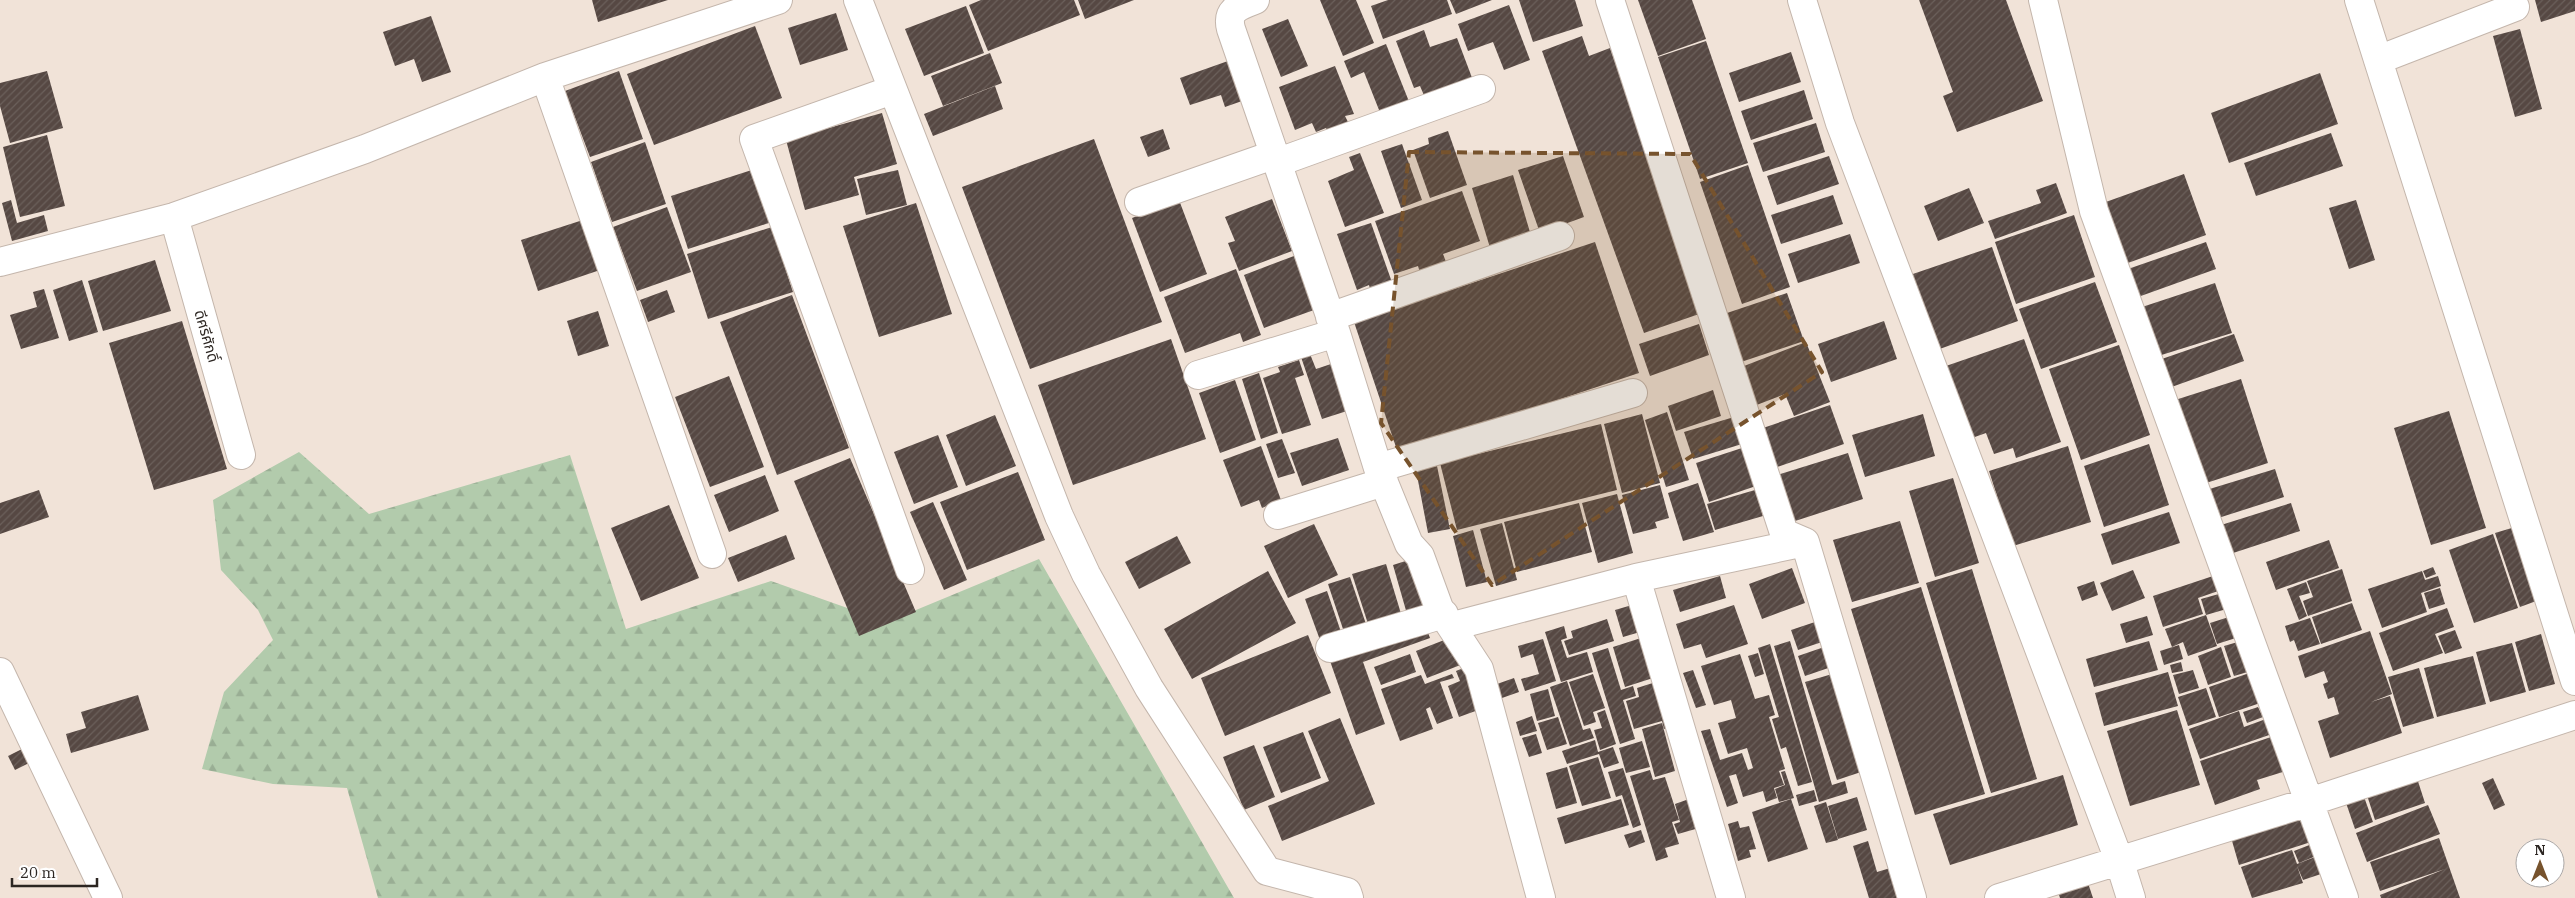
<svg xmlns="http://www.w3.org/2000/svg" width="2575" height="898" font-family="'IBM Plex Serif','Noto Sans Thai',serif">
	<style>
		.forest { fill: url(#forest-firs) }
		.building { fill: url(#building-hatch) }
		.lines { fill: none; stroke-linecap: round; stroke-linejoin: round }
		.minor-casing { stroke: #c4b6ac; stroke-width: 30 }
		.minor { stroke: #fff; stroke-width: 28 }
		.marked { fill: #77532d; fill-opacity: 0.2; stroke: #77532d; stroke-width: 4; stroke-dasharray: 10 6; stroke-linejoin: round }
		.labels { text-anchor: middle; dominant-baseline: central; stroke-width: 5; stroke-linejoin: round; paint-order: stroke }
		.street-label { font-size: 15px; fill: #2c2622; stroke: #fff }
	</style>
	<defs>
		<pattern id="forest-firs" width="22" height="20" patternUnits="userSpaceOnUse" patternTransform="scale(1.25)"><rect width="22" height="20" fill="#b2cbac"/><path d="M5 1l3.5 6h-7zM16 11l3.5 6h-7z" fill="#99ae94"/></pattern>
		<pattern id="building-hatch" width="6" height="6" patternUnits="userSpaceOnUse" patternTransform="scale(1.25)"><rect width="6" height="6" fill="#564843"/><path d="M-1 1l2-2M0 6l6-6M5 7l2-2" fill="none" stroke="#6b605b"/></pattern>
	</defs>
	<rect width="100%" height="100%" fill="#f1e3d8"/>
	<!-- forest -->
	<path class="forest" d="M299 452 369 514 570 455 626 629 771 581 887 622 1039 559 1234 898H378L347 788 273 784 202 769 224 692 273 640 258 610 221 570 213 500Z"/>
	<!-- building -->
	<path class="building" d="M592 0H668L598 22Z
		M981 0H1074L1080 15 988 51 969 5Z
		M1078 0H1134L1085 19Z
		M1320 0H1356L1374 43 1343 56Z
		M1388 0H1447L1452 14 1383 39 1371 6Z
		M1450 0H1492L1456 14Z
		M1519 0H1575L1583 26 1533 42Z
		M1638 0H1692L1706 39 1658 56Z
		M1919 0H2006L2043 101 1957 132 1943 96 1953 92Z
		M2535 0H2575V11L2541 22Z
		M1509 5 1530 60 1504 70 1493 42 1468 51 1458 24Z
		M966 6 984 53 924 76 905 29Z
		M836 13 848 50 800 65 788 28Z
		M431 16 451 72 422 82 414 59 395 66 383 32Z
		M1288 19 1308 66 1281 77 1262 29Z
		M755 26 782 98 654 145 627 74Z
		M2520 29 2542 109 2515 117 2493 36Z
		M1424 30 1430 47 1457 38 1474 83 1426 100 1420 86 1414 88 1396 41Z
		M1582 36 1589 56 1610 48 1705 312 1644 333 1542 51Z
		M1706 41 1748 163 1700 179 1658 57Z
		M1386 44 1410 104 1381 115 1364 72 1351 78 1344 61Z
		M1791 52 1801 82 1739 102 1729 73Z
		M990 53 1002 83 943 106 931 76Z
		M1228 61 1242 101 1225 107 1221 95 1190 105 1180 78Z
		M1335 66 1354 114 1345 116 1351 128 1330 136 1326 128 1316 132 1312 123 1295 130 1279 87Z
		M47 71 63 128 10 143 0 106V83Z
		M619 71 643 139 590 157 565 91Z
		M2320 73 2338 124 2229 163 2211 113Z
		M995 86 1003 109 933 136 924 114Z
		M1804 90 1813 119 1751 140 1741 111Z
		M882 113 897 164 854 177 859 195 805 210 786 140Z
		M1816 123 1825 152 1763 172 1753 143Z
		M1163 129 1170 149 1148 157 1140 137Z
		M1448 131 1467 185 1430 198 1413 150 1429 144 1428 138Z
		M2331 133 2343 166 2256 196 2244 163Z
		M47 135 65 206 20 217 3 147Z
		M1094 139 1162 322 1030 369 962 187Z
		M645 142 666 204 612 222 591 162Z
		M1402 144 1422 200 1401 208 1381 151Z
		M1360 153 1384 213 1345 227 1328 181 1354 170 1349 157Z
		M1563 156 1584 217 1540 233 1518 170Z
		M1829 156 1839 184 1777 205 1767 176Z
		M1748 165 1790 287 1742 304 1700 182Z
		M758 168 775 221 688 249 671 196Z
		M898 170 907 205 866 215 857 179Z
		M2184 174 2206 235 2125 264 2103 203Z
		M1513 175 1532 239 1491 251 1472 188Z
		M2056 183 2067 213 1995 239 1988 221 2041 203 2036 190Z
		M1969 188 1984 223 1938 241 1924 206Z
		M1462 191 1480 241 1443 254 1448 267 1421 276 1418 266 1394 274 1375 221Z
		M1833 195 1843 224 1781 244 1771 215Z
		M1272 199 1292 251 1239 271 1228 243 1235 241 1225 217Z
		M11 200 17 223 44 215 48 231 12 241 2 203Z
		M1179 200 1207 274 1160 292 1132 218Z
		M2356 200 2375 260 2349 269 2329 208Z
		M916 203 952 314 879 337 843 226Z
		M667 207 691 272 637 291 613 227Z
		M2074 215 2095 277 2016 304 1995 242Z
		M586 219 603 269 538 291 521 240Z
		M1371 223 1394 288 1372 296 1369 285 1357 290 1337 234Z
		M772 227 793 292 708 319 687 254Z
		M1850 234 1860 263 1798 283 1788 254Z
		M1595 242 1639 373 1398 453 1354 322Z
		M2206 242 2216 269 2138 297 2128 269Z
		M1992 247 2018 321 1934 351 1907 276Z
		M1294 256 1314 310 1264 328 1244 275Z
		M155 260 171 311 103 331 88 281Z
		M1236 269 1261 335 1243 342 1240 333 1185 353 1164 297Z
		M82 280 98 332 69 341 53 290Z
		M2095 282 2117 342 2041 369 2019 309Z
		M2215 283 2232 333 2155 357 2139 308Z
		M44 289 59 338 21 349 10 315 37 307 33 292Z
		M667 290 675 312 648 322 640 300Z
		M1787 293 1804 341 1741 362 1724 314Z
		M792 295 849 448 777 475 720 322Z
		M598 311 609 346 578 356 567 321Z
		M182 321 227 469 154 490 109 343Z
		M1884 321 1897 359 1831 382 1818 344Z
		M1699 324 1709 355 1650 376 1639 344Z
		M2234 334 2244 361 2166 389 2156 361Z
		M1171 339 1206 439 1073 485 1038 385Z
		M2024 339 2061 442 2016 458 2013 448 1994 454 1986 433 1972 438 1946 366Z
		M1806 342 1830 402 1794 416 1785 394 1754 406 1739 368Z
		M2119 345 2150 435 2081 460 2049 369Z
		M1310 354 1316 369 1331 364 1347 411 1322 419 1301 357Z
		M1299 360 1304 375 1295 378 1311 425 1282 434 1263 378 1280 372 1278 367Z
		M1259 373 1278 433 1261 439 1242 379Z
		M729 376 764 467 710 487 675 397Z
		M2241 379 2268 463 2200 485 2172 401Z
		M1235 380 1256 440 1220 453 1199 393Z
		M1713 390 1721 416 1676 431 1668 406Z
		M1830 405 1844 444 1777 467 1763 428Z
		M2449 411 2486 528 2431 545 2394 428Z
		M1667 412 1689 480 1666 487 1645 420Z
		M1642 414 1660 483 1622 493 1604 424Z
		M1923 414 1935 456 1865 477 1852 435Z
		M995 415 1016 466 966 486 946 435Z
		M1734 417 1742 444 1693 459 1684 432Z
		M1601 424 1617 490 1457 530 1440 463Z
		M938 435 958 487 914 504 894 452Z
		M1338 438 1349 470 1302 486 1290 453Z
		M1282 439 1295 473 1278 478 1266 444Z
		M2149 444 2169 505 2104 527 2084 466Z
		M1261 446 1281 500 1262 508 1259 500 1241 507 1223 460Z
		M2068 446 2091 522 2013 546 1989 471Z
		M1742 448 1756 486 1709 502 1696 463Z
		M1848 453 1863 499 1792 522 1777 475Z
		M850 458 916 612 859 636 794 481Z
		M1437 466 1450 529 1428 533 1416 470Z
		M2275 469 2284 497 2212 520 2203 491Z
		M1018 472 1045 540 967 570 940 502Z
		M765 475 779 511 729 532 714 495Z
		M1953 478 1979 563 1935 577 1909 491Z
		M1698 483 1714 532 1683 541 1668 493Z
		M1660 485 1669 518 1655 522 1657 528 1633 534 1622 495Z
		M39 490 49 517 0 534V503Z
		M1755 490 1763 516 1715 530 1707 504Z
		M1617 494 1633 553 1598 563 1582 503Z
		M933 502 967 580 944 590 910 512Z
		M1579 503 1592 552 1517 572 1504 522Z
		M2291 503 2300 531 2227 555 2218 526Z
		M669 505 699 578 641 601 611 528Z
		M2169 512 2180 543 2112 565 2101 534Z
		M1900 521 1919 583 1852 602 1833 540Z
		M1502 523 1517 580 1496 586 1480 529Z
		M1314 524 1338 575 1288 598 1264 546Z
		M2515 527 2539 600 2520 607 2495 533Z
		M1473 530 1487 582 1466 587 1453 536Z
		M2493 534 2518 608 2474 623 2449 550Z
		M786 535 795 559 738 582 728 558Z
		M1177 536 1191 563 1139 589 1125 562Z
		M2329 540 2339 568 2276 590 2266 562Z
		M1415 558 1432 615 1409 621 1393 565Z
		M1386 564 1402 617 1369 627 1352 574Z
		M2433 567 2436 574 2426 578 2423 571Z
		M1792 568 1805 603 1762 619 1749 584Z
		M1972 569 2037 779 1991 793 1926 583Z
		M2342 569 2352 601 2308 616 2303 601 2313 597 2307 581Z
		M2133 570 2145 598 2112 611 2100 583Z
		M1268 571 1296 623 1192 679 1164 629Z
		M2422 571 2425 580 2438 576 2441 586 2421 593 2427 612 2382 628 2368 589Z
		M2219 574 2224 589 2198 598 2203 614 2163 627 2153 596Z
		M1720 576 1726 598 1680 612 1673 590Z
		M1350 577 1366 624 1344 632 1328 584Z
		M2094 581 2098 595 2082 601 2077 587Z
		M2306 582 2310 593 2299 596 2307 616 2299 620 2287 589Z
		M1921 587 1985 794 1915 815 1851 609Z
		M2440 588 2445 604 2429 609 2424 593Z
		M1327 591 1341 632 1320 640 1305 599Z
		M2226 592 2230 608 2206 615 2217 646 2188 656 2183 642 2172 647 2165 629 2206 615 2201 599Z
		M2352 603 2362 630 2321 644 2312 617Z
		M1632 605 1640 632 1623 637 1615 610Z
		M1734 605 1748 644 1706 658 1701 644 1684 649 1676 624Z
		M2447 608 2454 627 2435 634 2443 653 2393 671 2379 633Z
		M2147 616 2153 635 2126 643 2120 624Z
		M2232 616 2239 637 2217 644 2210 623Z
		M2310 618 2320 644 2298 651 2294 640 2290 642 2285 626Z
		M1607 619 1614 641 1569 655 1564 641 1573 638 1571 631Z
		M1821 620 1828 640 1798 650 1791 630Z
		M1564 626 1567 638 1561 640 1567 658 1587 652 1593 672 1561 682 1545 632Z
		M1426 627 1430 638 1363 662 1385 724 1356 735 1330 661Z
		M2455 630 2462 648 2445 654 2438 636Z
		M2370 631 2392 694 2371 702 2390 696 2402 733 2330 758 2318 721 2339 714 2334 697 2328 699 2323 684 2328 682 2324 671 2305 678 2298 656Z
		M2541 634 2555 684 2529 691 2515 642Z
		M1308 635 1331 693 1225 736 1201 678Z
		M1452 637 1463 664 1427 678 1416 651Z
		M1641 638 1653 678 1625 687 1613 647Z
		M1543 639 1556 681 1525 691 1521 679 1539 674 1533 654 1521 658 1518 646Z
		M2248 639 2258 669 2234 676 2224 646Z
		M1790 641 1832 785 1845 781 1848 793 1819 802 1774 646Z
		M2149 641 2158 670 2094 687 2086 659Z
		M2512 643 2526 692 2490 702 2476 652Z
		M1770 644 1812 782 1798 786 1786 747 1781 749 1772 719 1779 717 1758 648Z
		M1830 645 1837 665 1805 676 1798 656Z
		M2179 645 2183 659 2164 665 2160 651Z
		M2221 647 2231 677 2208 685 2198 656Z
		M1608 648 1621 690 1633 686 1636 696 1623 700 1635 739 1620 744 1592 653Z
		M1758 653 1764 674 1755 677 1748 656Z
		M1410 654 1416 672 1381 685 1374 667Z
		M1740 654 1755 699 1769 695 1775 715 1769 717 1785 769 1779 771 1784 785 1774 788 1777 798 1766 802 1763 791 1743 797 1736 774 1729 776 1738 803 1727 807 1701 731 1710 729 1720 760 1742 753 1748 770 1753 768 1747 748 1728 754 1718 723 1736 718 1731 700 1714 705 1701 666Z
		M2473 656 2486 704 2437 717 2424 668Z
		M2181 662 2183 671 2172 673 2170 665Z
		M1466 667 1481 709 1459 717 1448 686 1460 681 1456 671Z
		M2419 668 2434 718 2403 727 2388 677Z
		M1693 670 1706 705 1696 708 1683 673Z
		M2193 670 2199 688 2179 694 2173 675Z
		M2258 670 2269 700 2219 717 2209 687Z
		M1839 672 1870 769 1837 780 1805 682Z
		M2168 672 2178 706 2104 726 2095 693Z
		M1452 674 1454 678 1440 682 1453 718 1437 724 1430 707 1426 709 1433 729 1400 741 1381 689 1421 675 1425 684Z
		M1593 674 1605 708 1593 712 1596 722 1584 726 1569 682Z
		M1514 678 1519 692 1502 698 1497 684Z
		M1567 681 1583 730 1590 728 1594 738 1570 746 1550 687Z
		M1659 681 1672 726 1664 729 1662 721 1634 729 1626 701 1639 697 1637 688Z
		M2206 688 2216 717 2188 726 2178 697Z
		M1548 689 1555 716 1537 721 1530 694Z
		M138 695 149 730 71 753 66 734 86 728 81 712Z
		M2258 707 2263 717 2247 723 2243 712Z
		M1605 710 1616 744 1600 750 1594 730 1602 728 1597 713Z
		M2177 710 2200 785 2130 806 2107 731Z
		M2239 711 2244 727 2266 719 2272 734 2200 759 2189 729Z
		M1532 716 1537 731 1520 736 1516 722Z
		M1558 717 1567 744 1547 750 1538 723Z
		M1340 718 1375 804 1282 841 1268 806 1329 781 1308 731Z
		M1662 723 1675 771 1655 777 1642 729Z
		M1303 732 1321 778 1281 793 1263 747Z
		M1536 734 1542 753 1529 757 1522 738Z
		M2274 736 2286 771 2257 780 2260 789 2215 805 2200 761Z
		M1595 740 1598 752 1613 747 1619 763 1604 768 1599 754 1567 764 1562 751Z
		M1642 741 1650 767 1626 773 1619 748Z
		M1254 745 1275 797 1244 810 1223 757Z
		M22 749 29 763 15 770 8 756Z
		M1598 757 1611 798 1582 806 1569 766Z
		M1567 767 1577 803 1556 809 1546 773Z
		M1623 768 1641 825 1633 828 1622 795 1616 797 1608 772Z
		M1650 770 1653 780 1665 777 1679 820 1672 822 1679 844 1665 848 1668 857 1656 861 1630 776Z
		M1785 771 1794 798 1779 802 1775 789 1785 785 1781 772Z
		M2415 772 2425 803 2375 820 2365 789Z
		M2063 775 2078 825 1950 865 1933 814Z
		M2493 778 2505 805 2494 810 2482 783Z
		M1814 790 1817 801 1799 806 1796 795Z
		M2363 794 2373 822 2355 829 2345 800Z
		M1857 797 1867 830 1838 839 1828 806Z
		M1621 799 1629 825 1565 844 1557 818Z
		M1689 799 1699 828 1678 834 1674 824 1680 822 1675 804Z
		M1791 799 1808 849 1768 862 1752 812Z
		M1826 802 1838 840 1826 843 1814 806Z
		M2428 805 2440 834 2367 862 2356 833Z
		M2301 811 2311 842 2239 865 2230 834Z
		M1738 821 1740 828 1749 826 1756 849 1749 850 1751 857 1738 861 1728 824Z
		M1641 830 1645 842 1629 848 1624 835Z
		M2439 838 2460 898H2381L2380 895 2445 869 2380 891 2370 862Z
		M1868 841 1877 872 1897 866 1906 898H1869L1853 846Z
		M2312 844 2316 856 2299 863 2294 851Z
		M2292 850 2297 864 2315 857 2321 874 2303 880 2297 866 2303 883 2252 898 2241 867Z
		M2088 883 2093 898H2060L2058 892Z"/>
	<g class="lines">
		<defs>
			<path id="minor" d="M858 0 1059 516 1086 574 1149 688 1267 871 1347 892 1349 898
				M1255 0C1239 6 1226 10 1231 29L1336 333 1378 468 1409 544 1420 556 1439 608 1479 669 1541 898
				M1610 0 1784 533 1805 542 1912 898
				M1802 0 1840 123 2119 860 2131 898
				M2043 0 2094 211 2344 898
				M2359 0 2575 681
				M2378 60 2515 7
				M545 77 712 554
				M892 90 754 139 910 570
				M1276 163 1481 89
				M1139 202 1273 155
				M174 217 241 455
				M0 262 174 217 365 149 545 77 778 0
				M1330 317 1560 236
				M1198 375 1336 333
				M1378 468 1633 393
				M1278 515 1384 482
				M1636 578 1731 898
				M1453 626 1636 578 1805 542
				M1330 648 1444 614
				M0 672 108 898
				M1999 898 2309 802 2575 715"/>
		</defs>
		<!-- minor casing -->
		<use href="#minor" class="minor-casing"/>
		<!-- minor -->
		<use href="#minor" class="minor"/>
	</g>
	<!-- marked area -->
	<path class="marked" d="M1409 152 1690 154 1822 372 1492 585 1381 423Z"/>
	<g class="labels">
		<!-- street labels -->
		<g class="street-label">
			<text transform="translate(207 336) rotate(74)">ดีศรีศักดิ์</text>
		</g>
	</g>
	<!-- north arrow -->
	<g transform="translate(2540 863)"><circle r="24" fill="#ffffff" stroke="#aba8a7"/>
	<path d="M0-4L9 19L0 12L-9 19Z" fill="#77532d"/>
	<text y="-8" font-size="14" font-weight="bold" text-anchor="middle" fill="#2c2622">N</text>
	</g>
	<!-- scale -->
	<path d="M12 878v8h85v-8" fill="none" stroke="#2c2622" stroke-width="2.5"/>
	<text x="20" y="878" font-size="15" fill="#2c2622" stroke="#ffffff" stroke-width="4" paint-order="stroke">20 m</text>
</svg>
